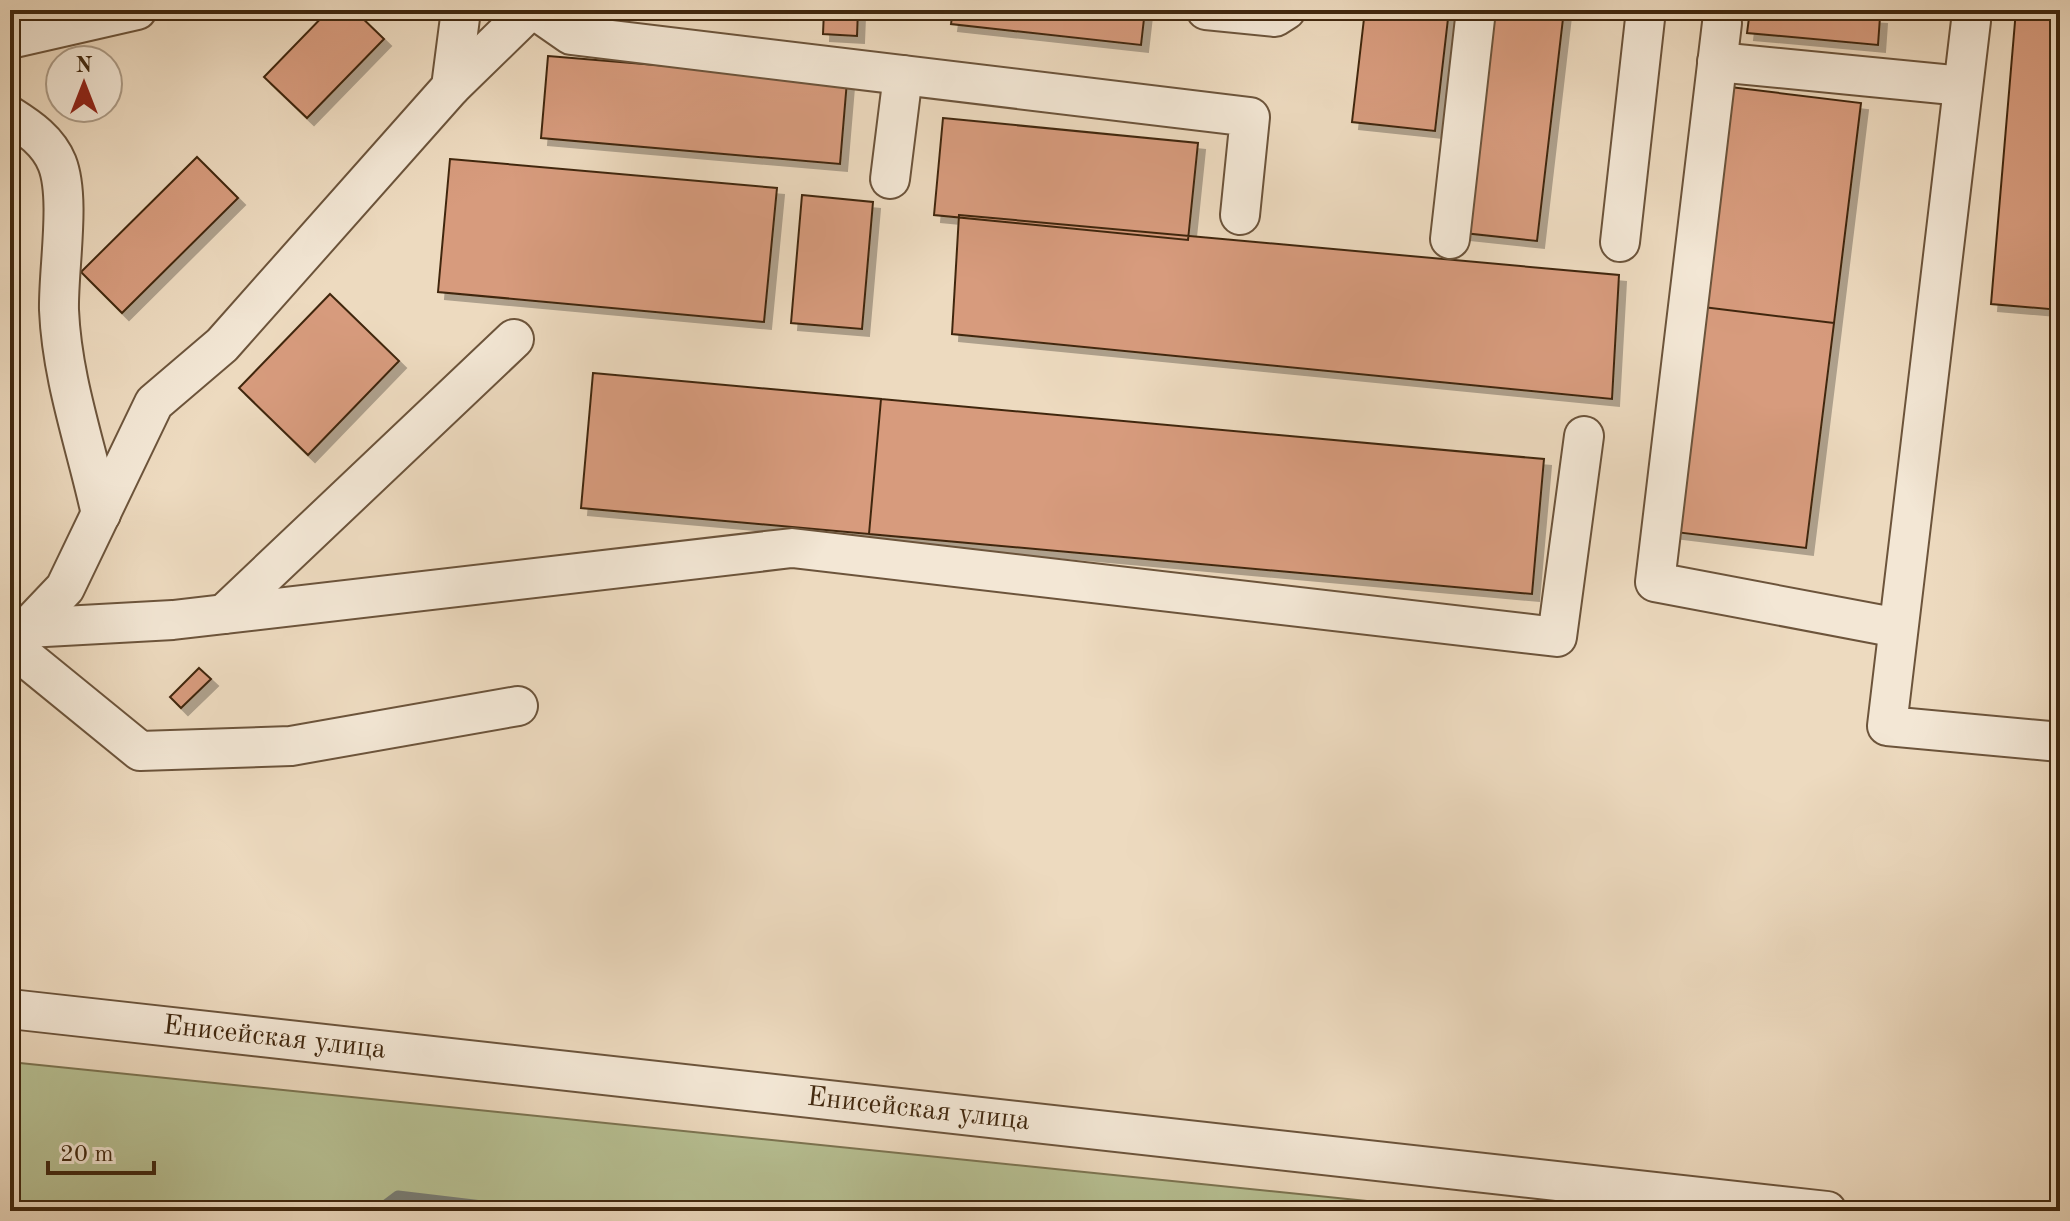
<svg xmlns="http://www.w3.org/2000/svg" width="2070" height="1221" font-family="'Old Standard TT',serif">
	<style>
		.green { fill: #b7c093; stroke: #7c7451; stroke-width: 2 }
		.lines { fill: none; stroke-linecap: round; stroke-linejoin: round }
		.stream { stroke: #797e77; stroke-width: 11 }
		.building { fill: #d79b7d; stroke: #41280f; stroke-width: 2; filter: url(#shadow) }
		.minor-casing { stroke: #6c543b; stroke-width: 42 }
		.minor { stroke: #f3e7d5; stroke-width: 38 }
		.labels { text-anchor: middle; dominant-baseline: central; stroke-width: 6; stroke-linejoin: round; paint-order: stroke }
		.street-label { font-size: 28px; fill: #41280f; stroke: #f3e7d5 }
	</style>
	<defs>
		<filter id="shadow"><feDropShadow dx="7" dy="7" stdDeviation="0" flood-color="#0004"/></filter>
	</defs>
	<rect width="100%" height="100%" fill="#eddabf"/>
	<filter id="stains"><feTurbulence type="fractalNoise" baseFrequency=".0025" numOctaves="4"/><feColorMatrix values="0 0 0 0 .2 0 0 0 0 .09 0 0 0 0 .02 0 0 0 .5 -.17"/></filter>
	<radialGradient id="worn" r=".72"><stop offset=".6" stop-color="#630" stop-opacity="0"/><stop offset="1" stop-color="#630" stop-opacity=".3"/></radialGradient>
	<!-- green -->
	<path class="green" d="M10 1062 1464 1211H10Z"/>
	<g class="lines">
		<!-- stream -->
		<path class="stream" d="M378 1211 398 1196 525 1211"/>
	</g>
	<!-- building -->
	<path class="building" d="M329 10H354L384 39 307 118 264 77Z
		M824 10H858L857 36 823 34Z
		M953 10H1145L1141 45 951 24Z
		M1365 10H1449L1435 131 1352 122Z
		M1489 10H1564L1537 241 1464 233Z
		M1750 10H1846V15L1880 17 1878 45 1747 33Z
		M2016 10 2060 12V310L1991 304Z
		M548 56 847 81 840 164 541 138Z
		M1730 87 1861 103 1834 323 1703 307Z
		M943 118 1198 143 1188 240 934 215Z
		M197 157 238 198 122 313 81 272Z
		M450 159 777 188 764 322 438 292Z
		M802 195 873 202 862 329 791 323Z
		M959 215 1619 275 1612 399 952 334Z
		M330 294 399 361 308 455 239 388Z
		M1703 307 1834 323 1806 548 1675 532Z
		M593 373 881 399 869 534 581 508Z
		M881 399 1544 459 1532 594 869 534Z
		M199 668 211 679 181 708 170 697Z"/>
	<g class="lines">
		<defs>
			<g id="minor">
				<path d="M535 10 571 35 1250 117 1240 215"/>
				<path d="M1206 10 1275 17 1286 10"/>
				<path d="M1971 21 1887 726 2060 742"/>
				<path d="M1722 23 1655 582 1898 628"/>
				<path d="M10 39 137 10"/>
				<path d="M1717 62 1963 86"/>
				<path d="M451 87 530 10"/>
				<path d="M10 116C29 128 48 141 57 163 71 198 58 270 59 310 62 380 86 445 101 514"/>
				<path d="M890 179 903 75"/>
				<path d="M1450 239 1476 10"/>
				<path d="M1620 242 1646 10"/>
				<path d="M224 614 514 339"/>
				<path d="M27 628 173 620 792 548 1557 637 1584 436"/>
				<path d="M16 631 27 628 65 588 154 403 222 345 451 87 461 10"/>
				<path d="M10 645 140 751 291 746 518 706"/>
				<path id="s1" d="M10 1009 1827 1211"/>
			</g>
		</defs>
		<!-- minor casing -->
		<use href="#minor" class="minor-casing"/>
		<!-- minor -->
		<use href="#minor" class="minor"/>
	</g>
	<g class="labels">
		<!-- street labels -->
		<g class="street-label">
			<text stroke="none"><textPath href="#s1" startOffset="266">Енисейская улица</textPath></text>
			<text stroke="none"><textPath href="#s1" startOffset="914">Енисейская улица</textPath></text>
		</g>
	</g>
	<!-- margin -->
	<rect width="2070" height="1221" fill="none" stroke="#eddabf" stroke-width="40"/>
	<rect x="12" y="12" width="2046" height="1197" fill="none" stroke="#41280f" stroke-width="4"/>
	<rect x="20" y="20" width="2030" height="1181" fill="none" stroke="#41280f" stroke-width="2"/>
	<!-- north arrow -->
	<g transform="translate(84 84)"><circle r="38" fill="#f3e7d5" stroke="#ac9b86" stroke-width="2"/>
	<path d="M0-6L14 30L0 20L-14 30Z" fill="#8f2418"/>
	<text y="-12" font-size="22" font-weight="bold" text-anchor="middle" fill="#41280f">N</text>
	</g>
	<!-- scale -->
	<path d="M48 1161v12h106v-12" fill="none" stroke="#41280f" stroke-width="4"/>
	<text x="60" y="1161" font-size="24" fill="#41280f" stroke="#f3e7d5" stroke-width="6" paint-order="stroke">20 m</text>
	<rect width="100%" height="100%" filter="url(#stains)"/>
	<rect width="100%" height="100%" fill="url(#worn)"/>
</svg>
